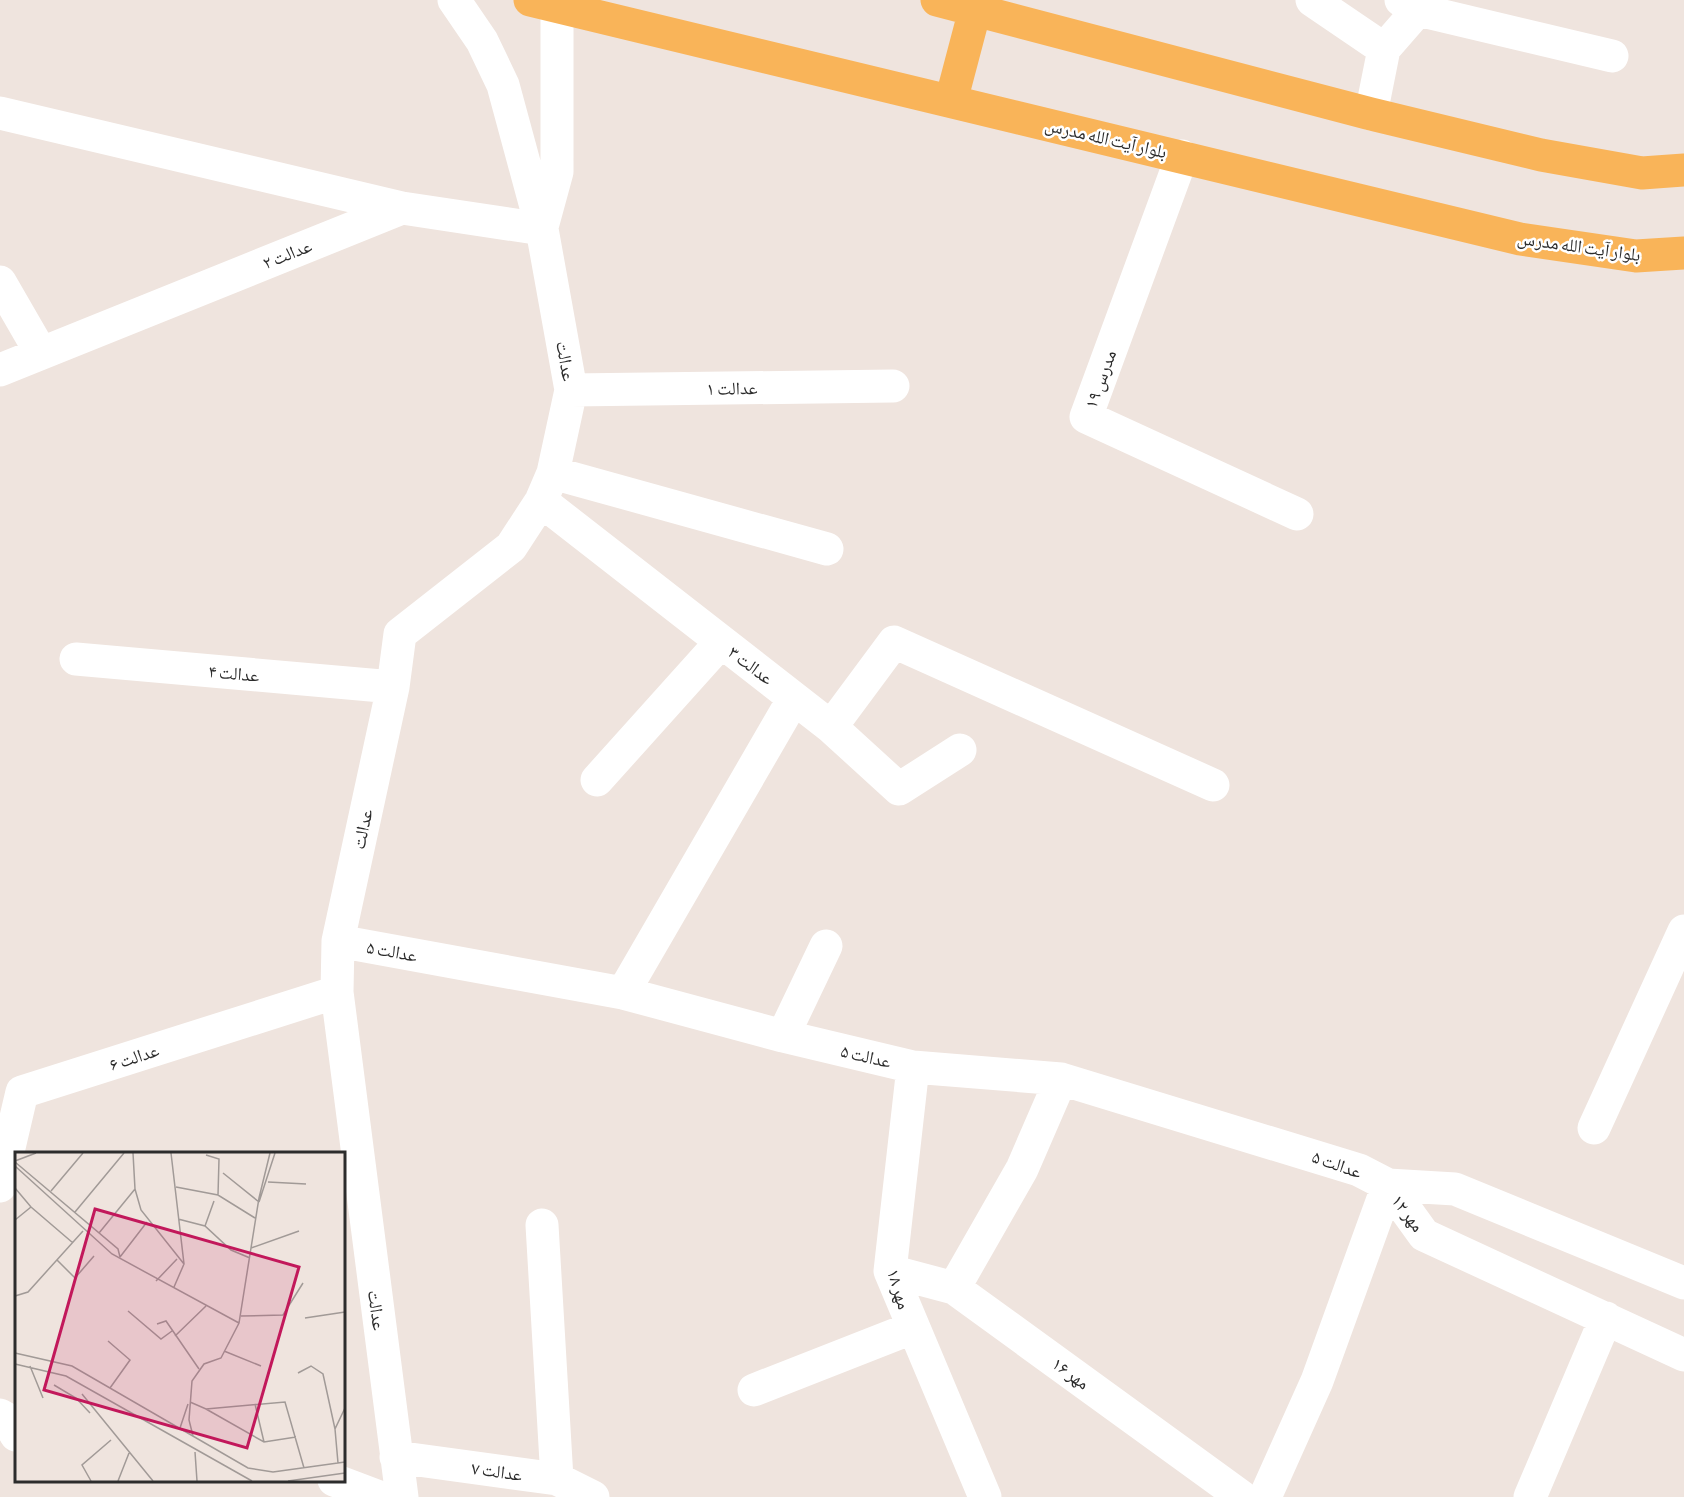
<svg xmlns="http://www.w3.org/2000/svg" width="1684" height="1497" font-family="'Asap Condensed','Noto Naskh Arabic',sans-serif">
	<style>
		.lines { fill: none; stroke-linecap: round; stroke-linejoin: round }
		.minor { stroke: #fff; stroke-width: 33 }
		.major { stroke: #f9b459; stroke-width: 33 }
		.labels { text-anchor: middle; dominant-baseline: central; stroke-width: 5; stroke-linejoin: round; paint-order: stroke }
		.street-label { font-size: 18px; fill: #2c2c2c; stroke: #fff }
		.inset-road { fill: none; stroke: #a19a97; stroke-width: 1.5 }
		.view { fill: #c2185b; fill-opacity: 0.15; stroke: #c2185b; stroke-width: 3 }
		.inset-edge { fill: none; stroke: #2c2c2c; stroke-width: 3 }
	</style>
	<rect width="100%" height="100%" fill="#efe4de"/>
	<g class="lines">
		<!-- minor -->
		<path class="minor" d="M1312 0 1384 49
			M1401 0 1418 10 1612 56
			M0 113 402 208
			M1371 114 1384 49 1418 10
			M1182 156 1086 417 1297 514
			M542 227 557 172V7
			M0 282 41 353
			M0 370 402 208 542 229
			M571 390 893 386
			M553 473 827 549
			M541 501 831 727 899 789 960 750
			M76 659 393 687
			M831 727 894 642 1213 785
			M597 780 721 642
			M338 941 623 993 783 1036 913 1067 1061 1079 1359 1170 1388 1185 1455 1189 1684 1283
			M623 993 794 698
			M783 1036 826 946
			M913 1067 890 1271 985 1497
			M1594 1128 1684 931
			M1388 1185 1424 1235 1684 1355
			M0 1186 22 1092 337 992
			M542 1225 557 1479
			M890 1271 954 1288 1242 1497
			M954 1288 1022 1169 1061 1079
			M754 1390 912 1328
			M0 1415 7 1419 16 1435
			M396 1457 557 1479 593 1497
			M334 1480 379 1497
			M402 1497 337 992 338 941 393 687 400 634 511 547 541 501 553 473 571 390 542 229 503 85 482 41 454 0
			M1265 1497 1317 1381 1388 1185
			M1530 1497 1606 1318"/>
		<!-- major -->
		<path class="major" d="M530 0 1520 239 1636 256 1684 253
			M937 0 1371 114 1541 155 1642 173 1684 170
			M951 101 975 10"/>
	</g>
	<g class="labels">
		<!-- street labels -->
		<g class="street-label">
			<text transform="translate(1106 138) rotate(13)">بلوار آیت الله مدرس</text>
			<text transform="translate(1579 246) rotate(8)">بلوار آیت الله مدرس</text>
			<text transform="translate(287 254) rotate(-22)">عدالت ۲</text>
			<text transform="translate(566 361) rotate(80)">عدالت</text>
			<text transform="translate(1100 379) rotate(-70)">مدرس ۱۹</text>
			<text transform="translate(732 388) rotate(-1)">عدالت ۱</text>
			<text transform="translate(751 665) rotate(37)">عدالت ۳</text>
			<text transform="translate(234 673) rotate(5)">عدالت ۴</text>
			<text transform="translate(362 829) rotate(-78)">عدالت</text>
			<text transform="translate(392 951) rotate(10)">عدالت ۵</text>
			<text transform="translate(866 1056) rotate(13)">عدالت ۵</text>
			<text transform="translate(134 1057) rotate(-18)">عدالت ۶</text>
			<text transform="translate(1337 1164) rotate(19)">عدالت ۵</text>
			<text transform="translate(1408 1213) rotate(53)">مهر ۱۲</text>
			<text transform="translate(899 1289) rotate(73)">مهر ۱۸</text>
			<text transform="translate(377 1310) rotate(82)">عدالت</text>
			<text transform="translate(1071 1373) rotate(36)">مهر ۱۶</text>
			<text transform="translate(497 1471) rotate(8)">عدالت ۷</text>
		</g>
	</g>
	<!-- overview -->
	<g transform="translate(15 1152)">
		<rect width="330" height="330" fill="#efe4de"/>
		<path class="inset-road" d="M118 1 120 37 126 58 169 112M156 1 169 112 159 135M191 3 204 7 203 43M0 9 21 1M0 10 103 97 105 105M0 14 97 102 224 171M208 21 244 50M253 30 291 32M161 35 203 43 240 66M0 36 16 55 58 91M36 39 68 1M244 50 260 1M60 60 109 1M163 67 190 74 216 98 235 106M0 68 16 55M190 74 199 49M84 81 120 37M236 96 284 79M105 105 132 70M42 108 60 126 79 104M141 129 162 107M0 144 13 140 68 79M113 159 146 187 157 179M226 164 268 163 288 131M290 166 330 160M142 172 151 169 184 217M160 184 191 154M93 189 115 208 95 236M209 199 246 214M0 201 57 214 233 316 258 320 330 310M0 212 51 224 237 329M15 214 28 246M283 221 296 214 308 222 320 277M39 233 61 246 75 261M67 242 138 329M175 250 191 257 270 250 289 316M240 252 249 290M191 257 249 290 281 285M165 276 173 252M178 284 174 268 177 229 189 212 206 206 224 171 244 46 255 1M180 300 182 329M323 311 320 277 330 256M76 329 67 313 96 288M103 329 114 301M273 329 330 321"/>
		<path class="view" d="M80 57 284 115 232 296 29 238Z"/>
		<rect width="330" height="330" class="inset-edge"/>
	</g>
</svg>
